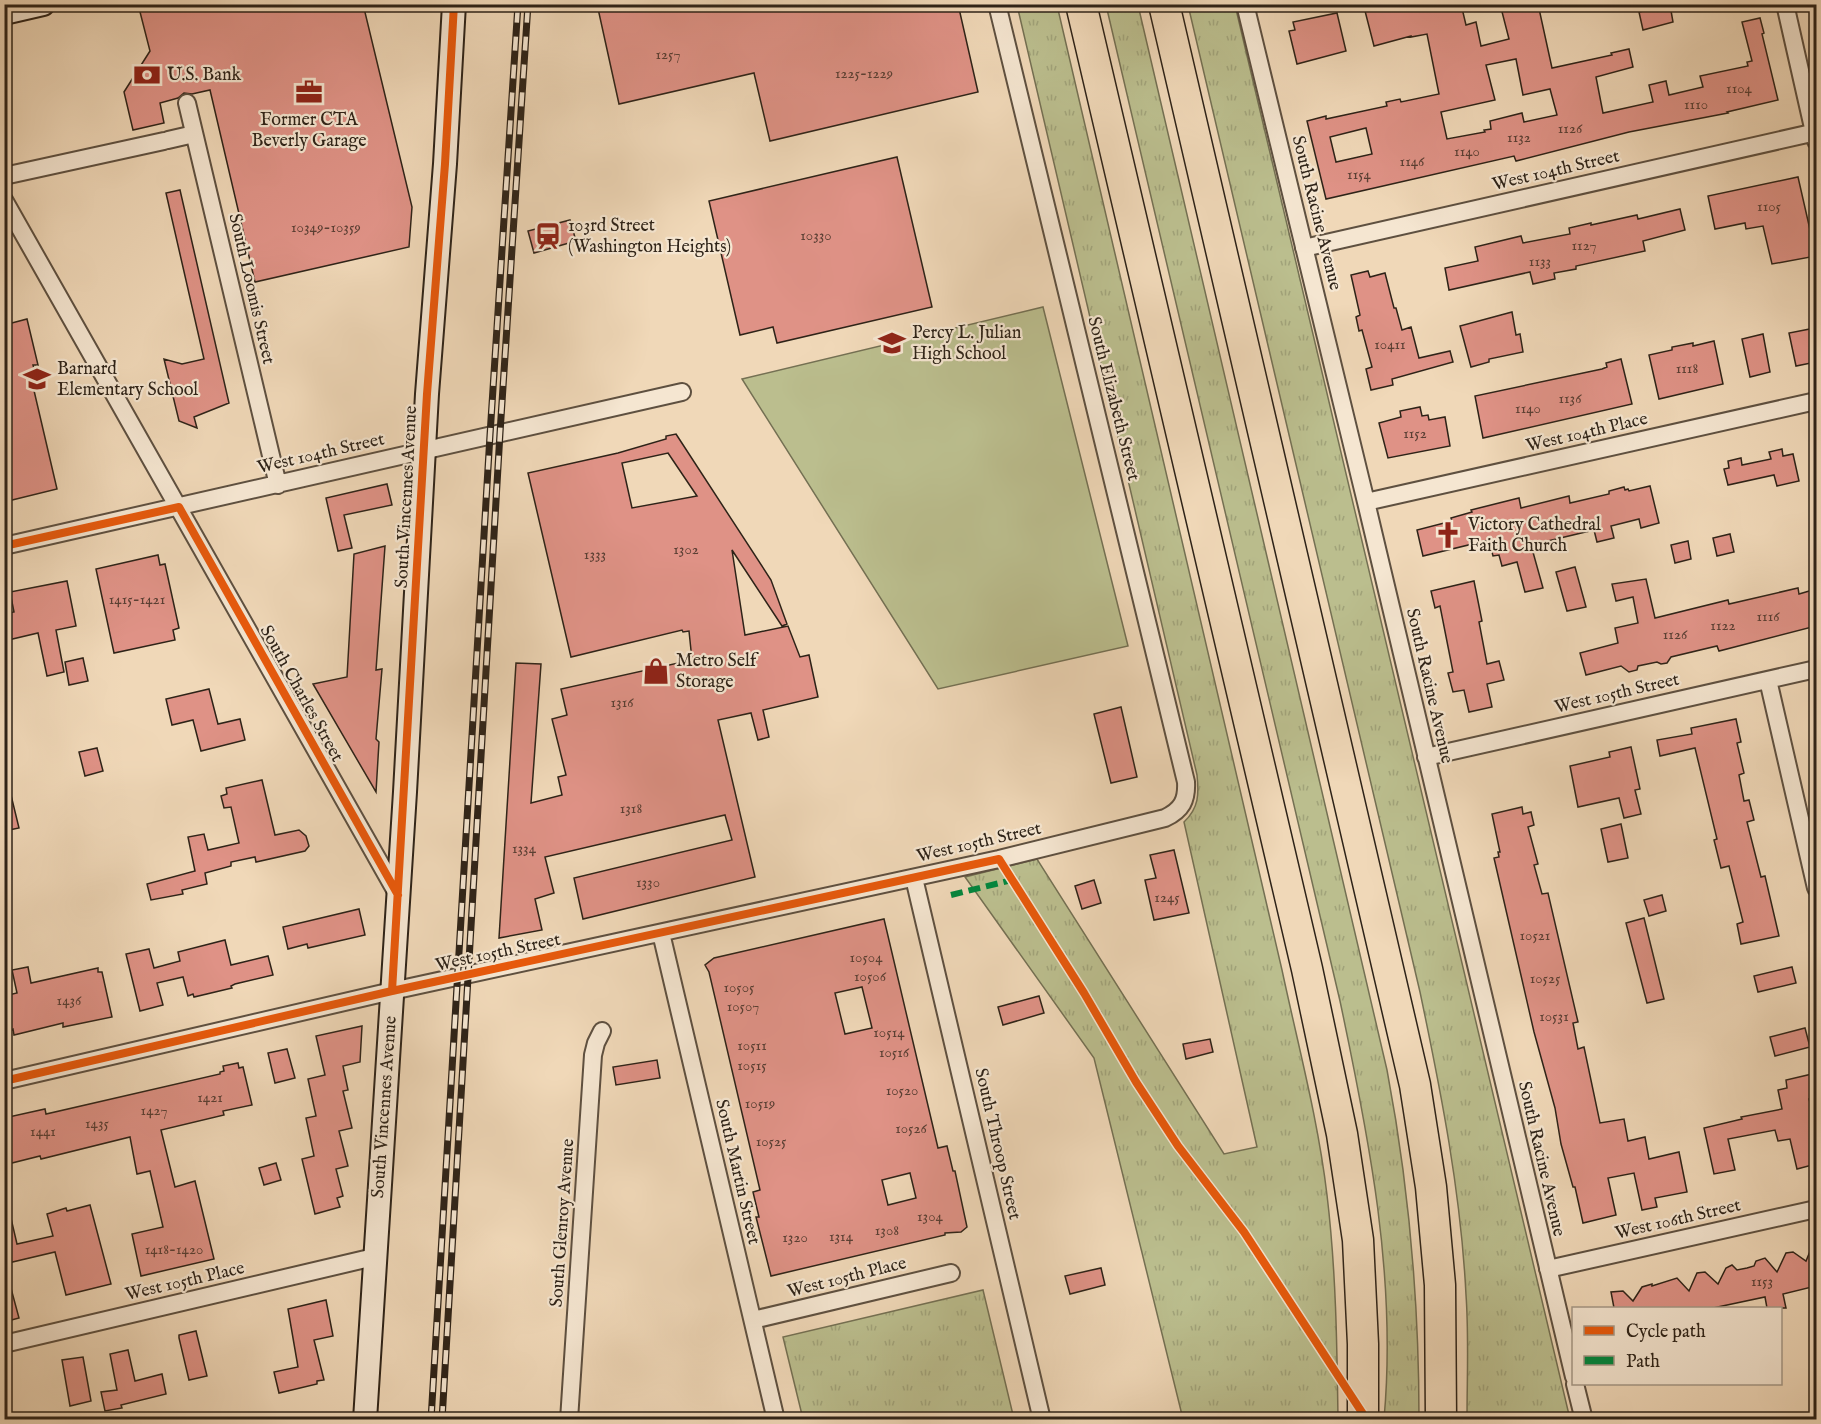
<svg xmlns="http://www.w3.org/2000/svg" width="1821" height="1424" font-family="'IM FELL English',serif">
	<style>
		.grass { fill: url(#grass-tufts); stroke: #747053; stroke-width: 1.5 }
		.green { fill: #bbbe8e; stroke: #747053; stroke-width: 1.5 }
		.building { fill: #df9286; stroke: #2e2318; stroke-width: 1.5; fill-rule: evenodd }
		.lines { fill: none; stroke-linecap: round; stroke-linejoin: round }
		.street-casing { stroke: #5e5040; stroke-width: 20 }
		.secondary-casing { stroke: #2e2318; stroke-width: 26 }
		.highway-casing { stroke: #2e2318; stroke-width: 33 }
		.street { stroke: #f5e6d1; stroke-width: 16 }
		.secondary { stroke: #f5e6d1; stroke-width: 22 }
		.highway { stroke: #f0d8b8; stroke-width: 30 }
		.rail-casing { stroke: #2e2318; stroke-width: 7 }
		.rail { stroke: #f5e6d1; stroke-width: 4.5; stroke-dasharray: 14; stroke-linecap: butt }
		.quiet { stroke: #00873e; stroke-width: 6; stroke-dasharray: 12 6; stroke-linecap: butt }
		.cycleway-casing { stroke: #f5e6d1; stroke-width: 11 }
		.cycleway { stroke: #e8590c; stroke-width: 8 }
		.labels { text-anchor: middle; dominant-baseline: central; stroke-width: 4.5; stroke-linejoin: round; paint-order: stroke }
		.number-label { font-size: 15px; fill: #5a3f34 }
		.poi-label { font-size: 18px; fill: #2e2318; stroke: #f5e6d1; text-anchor: start }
		.street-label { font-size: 18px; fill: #2e2318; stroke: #f5e6d1 }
	</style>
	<defs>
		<pattern id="grass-tufts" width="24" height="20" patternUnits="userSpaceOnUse" patternTransform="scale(1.5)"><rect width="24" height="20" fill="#bbbe8e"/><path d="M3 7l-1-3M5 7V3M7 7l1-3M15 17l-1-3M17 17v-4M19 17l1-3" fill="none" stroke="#a1a37a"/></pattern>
	</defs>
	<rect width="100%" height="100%" fill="#f0d8b8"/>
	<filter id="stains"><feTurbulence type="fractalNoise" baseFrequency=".00333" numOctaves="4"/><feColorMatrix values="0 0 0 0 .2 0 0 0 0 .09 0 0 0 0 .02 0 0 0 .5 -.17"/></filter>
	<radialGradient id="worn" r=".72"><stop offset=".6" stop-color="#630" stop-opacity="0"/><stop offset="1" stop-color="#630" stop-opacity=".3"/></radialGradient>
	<!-- grass -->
	<path class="grass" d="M1017 5H1057L1282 970C1298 1045 1318 1119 1327 1195 1336 1270 1337 1344 1338 1419H1183L1094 1058 965 877 1037 859 1224 1154 1257 1147 1184 822C1199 808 1199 794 1197 775Z
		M1106 5H1138L1387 1070C1409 1186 1419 1302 1419 1419H1384C1397 1278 1369 1138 1340 1001Z
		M1188 5H1235L1570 1419H1467C1467 1378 1469 1337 1466 1295 1461 1193 1441 1092 1420 992Z
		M983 1290 1014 1419H803L783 1337Z"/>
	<!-- green -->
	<path class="green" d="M1043 307 1128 646 938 689 742 379Z"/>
	<!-- building -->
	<path class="building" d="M155 4H363L412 207 409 247 255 282 210 90 192 94 184 93 178 98 160 103 164 123 133 130 124 92 150 51 139 8Z
		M597 4H958L978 92 770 141 754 73 619 104Z
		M1374 4H1461L1466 25 1476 22 1481 46 1509 39 1500 4H1538L1552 68 1612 55 1611 53 1629 49 1633 67 1596 77 1603 113 1653 102 1649 85 1666 81 1669 95 1703 87 1700 76 1748 66 1747 62 1752 61 1742 22 1760 18 1764 33 1762 34 1778 100 1727 112 1728 113 1629 132 1516 161 1514 156 1326 199 1307 121 1326 116V119L1387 106 1386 102 1400 99 1401 102 1439 94 1427 34 1411 37V36L1374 46 1364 7ZM1516 59 1523 95 1550 89 1557 115 1524 122 1522 113 1490 121 1491 129 1484 130 1485 132 1447 139 1441 112 1495 100 1486 65ZM1366 128 1372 154 1336 162 1330 137Z
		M1670 5 1673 22 1643 30 1639 12Z
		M1337 13 1346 51 1297 64 1289 31 1295 30 1293 22Z
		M897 157 932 307 777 343 773 327 740 335 709 201Z
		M1798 177 1816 256 1772 264 1763 226 1746 229 1745 223 1715 229 1708 196Z
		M180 190 229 403 194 417 197 428 179 421 164 359 182 364 204 359 166 193Z
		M1680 209 1685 230 1643 241 1645 251 1576 266V269L1554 273 1555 279 1533 284 1530 272 1449 290 1445 268 1478 261 1475 247 1521 236 1523 243 1570 234 1569 228 1591 223V225L1637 215 1638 219Z
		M570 220 576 241 534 253 528 231Z
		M1368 271 1370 277 1385 273 1394 308H1396L1402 330 1411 327 1419 358 1450 351 1453 362 1392 379 1393 385 1371 390 1366 369 1372 367 1362 330 1359 331 1356 317 1360 315 1351 275Z
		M1512 312 1516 335 1520 334 1523 352 1489 359V362L1471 367 1460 326Z
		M27 319 38 365H33L37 381 32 382 57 489 4 502V325Z
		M1815 328 1816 362 1796 366 1789 333Z
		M1763 334 1770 372 1750 377 1742 339Z
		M1714 341 1723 384 1659 399 1649 355 1672 350V347L1693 343V346Z
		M1621 359 1632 404 1483 438 1475 396 1602 369 1607 367 1606 363Z
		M1420 407 1422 416 1428 415 1429 420 1445 417 1450 446 1388 458 1379 423 1401 417 1400 411Z
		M676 434 771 580 787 624 782 626 732 550 745 635 788 626 800 657 809 655 818 697 763 710 769 737 758 740 751 713 718 720 755 877 583 919 574 878 732 840 725 815 545 857 554 893 535 899 542 930 499 938 516 663 541 664 531 803 562 795 558 777 566 775 552 719 567 715 561 689 692 660 689 631 683 632 682 630 571 657 528 473 618 453 666 439V436ZM668 453 697 496 632 508 622 463Z
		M1782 449 1783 456 1793 454 1799 481 1777 486 1774 475 1728 485 1724 469 1729 468 1728 461 1741 458 1742 465 1771 459 1769 452Z
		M387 484 392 505 344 515 352 548 338 551 326 498Z
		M1650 486 1659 523 1641 528 1639 519 1611 526 1614 538 1597 542 1594 530 1531 545 1543 588 1525 592 1517 562 1502 566 1499 555 1493 556 1489 540 1423 556 1417 530 1452 521 1451 518 1472 512 1471 510 1519 498 1521 508 1569 496 1570 503 1609 494V491L1624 487 1625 490 1628 489 1629 491Z
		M1730 534 1734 552 1717 556 1713 538Z
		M1688 541 1691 559 1675 563 1671 545Z
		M385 546 376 670 382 669 376 739 379 742 376 792 313 684 347 677 354 554Z
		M158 555 160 565 165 564 179 628 173 630 175 640 114 653 96 569Z
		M1575 567 1586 607 1567 611 1556 572Z
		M1646 579 1655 618 1728 600 1729 604 1798 588 1799 594 1816 589V626L1719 651 1717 646 1671 657 1667 663 1661 664 1657 662 1638 666 1637 670 1629 672 1621 666 1586 675 1580 653 1618 643 1615 628 1638 623 1633 597 1616 601 1612 584Z
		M67 581 76 626 56 630 64 672 47 676 38 633 4 641V614L14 612 10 592Z
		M1474 581 1482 621 1479 622 1487 664 1499 661 1504 680 1487 684 1492 707 1469 712 1464 690 1453 692 1448 673 1453 672 1440 606 1435 608 1431 591Z
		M83 658 88 681 69 685 65 662Z
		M209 689 218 724 240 719 245 740 201 751 193 720 172 725 166 699Z
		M1121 707 1137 777 1111 783 1094 714Z
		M1736 719 1741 742 1737 743 1744 773 1739 775 1744 801 1749 800 1754 820 1747 822 1761 877 1765 876 1779 936 1741 944 1737 924 1743 922 1729 866 1721 868 1714 840 1717 839 1695 748 1660 756 1657 740 1692 734 1691 728Z
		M1631 747 1640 789 1635 790 1641 814 1624 818 1619 798 1578 807 1570 766 1610 757 1609 752Z
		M97 748 103 771 85 776 79 752Z
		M262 780 275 835 299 830 306 836 309 846 305 851 256 862 255 857 231 862V866L205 873 207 884 182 890 183 894 151 900 147 884 195 871 188 837 204 834 208 850 239 843 231 807 224 808 221 796 227 794 226 788Z
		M4 791H10L19 828 4 831Z
		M1522 807 1523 814 1531 812 1534 825 1528 827 1538 864 1534 865 1542 894 1548 893 1578 1022 1573 1023 1578 1049 1584 1047 1600 1123 1624 1119 1628 1141 1645 1137 1649 1159 1679 1152 1687 1192 1655 1198 1657 1207 1642 1210 1634 1173 1608 1178 1616 1215 1583 1223 1575 1187H1573L1561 1144 1555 1108 1534 1032 1494 858 1499 857 1498 852H1500L1492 814Z
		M1621 824 1628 858 1608 862 1601 829Z
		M1174 850 1189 913 1154 920 1145 880 1156 878 1150 855Z
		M1094 880 1101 903 1082 909 1075 886Z
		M1662 895 1666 911 1649 916 1644 900Z
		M359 909 365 935 308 948 307 944 288 949 283 927Z
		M1644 918 1664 999 1647 1003 1626 923Z
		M884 919 938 1148 947 1146 953 1171H955L967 1227 961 1232 945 1233V1235L771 1276 756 1217H759L753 1192 760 1190 709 972 705 965 714 958ZM862 987 872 1028 845 1034 835 993ZM910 1173 916 1198 888 1205 882 1180Z
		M225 940 231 965 268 956 273 975 235 984 231 986 232 988 194 997 193 994 188 996 183 977 157 983 163 1005 140 1011 126 954 149 949 154 968 180 961 178 952Z
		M28 967 31 983 98 968V972H102L112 1017 63 1027V1023L14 1035 13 1029 11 1030 4 1004V996L17 993 12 970Z
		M1792 967 1796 983 1758 992 1754 976Z
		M1039 996 1044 1013 1003 1025 998 1007Z
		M362 1026 360 1062 343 1066 348 1090 343 1091 352 1128 339 1131 348 1166 336 1169 343 1196 337 1198 340 1207 315 1214 302 1159 314 1156 306 1118 316 1116 308 1079 325 1075 316 1036Z
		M1805 1028 1810 1047 1775 1056 1770 1037Z
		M1210 1039 1213 1052 1186 1059 1183 1044Z
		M287 1049 295 1078 275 1083 268 1053Z
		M657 1060 660 1078 616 1085 613 1067Z
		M238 1063 239 1068 243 1067 252 1105 223 1111 224 1115 161 1130 175 1187 195 1181 214 1259 141 1276 132 1234 163 1227 150 1171 137 1174 130 1137 41 1159 40 1156 4 1165V1118L45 1109 46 1114 220 1074V1072L224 1071 223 1066Z
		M1812 1074 1816 1097 1809 1099 1816 1125V1164L1797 1169 1790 1139 1778 1141 1775 1130 1728 1139 1735 1170 1714 1174 1704 1128 1742 1119 1741 1117 1782 1109 1778 1090 1787 1088 1786 1080Z
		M276 1163 281 1180 264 1185 259 1168Z
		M90 1205 111 1284 66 1295 55 1252 4 1264V1215L10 1214 17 1244 53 1236 47 1214 66 1208 67 1211Z
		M1816 1237V1286L1783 1294 1786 1308H1767L1765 1297 1713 1308H1614L1611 1292 1623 1291 1633 1301 1642 1287 1652 1284V1286L1677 1278 1689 1291 1697 1273 1705 1272 1718 1284 1726 1268 1732 1265 1737 1270 1747 1268 1754 1266 1756 1261 1765 1258 1777 1272 1786 1253 1793 1252 1806 1261Z
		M1101 1268 1105 1285 1070 1294 1065 1276Z
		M9 1281 19 1318 4 1322V1282Z
		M326 1300 333 1336 314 1340 324 1380 317 1381V1384L279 1393 274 1372 298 1367 288 1309Z
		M196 1331 207 1376 189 1380 179 1338V1335Z
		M128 1350 135 1381 162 1374 166 1394 121 1405 122 1408 105 1411 101 1392 117 1390 110 1354Z
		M83 1357 91 1401 70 1406 62 1360Z"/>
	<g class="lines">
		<defs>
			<path id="street" d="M1245 4 1366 502 1574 1377
				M1785 4 1816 141
				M187 103 278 485
				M168 140 194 134
				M4 176 164 141
				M4 200 398 895
				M1304 248 1816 132
				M1366 502 1816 401
				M4 546 682 392
				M1768 680 1816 888
				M1426 757 1816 669
				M914 878 1042 1420
				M661 933 776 1420
				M4 1081 392 991 999 859 1165 818C1182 810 1187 800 1186 782L997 4
				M1548 1269 1816 1209
				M753 1320 951 1273
				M4 1344 374 1257
				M1575 1384 1584 1420
				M569 1420 593 1055 596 1043 602 1031"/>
			<path id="secondary" d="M4 13 43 4
				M365 1420 405 792 427 394 445 164 454 4"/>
			<path id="highway" d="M1081 4 1307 969 1342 1134 1358 1240 1363 1344V1420
				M1164 4 1415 1085 1431 1187 1440 1285 1441 1420"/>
		</defs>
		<!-- street casing -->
		<use href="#street" class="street-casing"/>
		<!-- secondary casing -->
		<use href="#secondary" class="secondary-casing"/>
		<!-- highway casing -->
		<use href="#highway" class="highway-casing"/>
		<!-- street -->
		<use href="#street" class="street"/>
		<!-- secondary -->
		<use href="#secondary" class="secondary"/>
		<!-- highway -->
		<use href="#highway" class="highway"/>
		<defs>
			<path id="rail" d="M431 1420 490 435 518 4
				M442 1420 500 433 528 4"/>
		</defs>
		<!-- rail casing -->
		<use href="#rail" class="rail-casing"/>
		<!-- rail -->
		<use href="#rail" class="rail"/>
		<!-- quiet -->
		<path class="quiet" d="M951 895 1012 880"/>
		<defs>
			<path id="cycleway" d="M4 546 179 507 398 895
				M392 991 427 394 445 164 454 4
				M4 1081 392 991 999 859 1084 993 1136 1082 1178 1146 1244 1232 1367 1420"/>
		</defs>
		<!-- cycleway casing -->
		<use href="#cycleway" class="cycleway-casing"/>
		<!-- cycleway -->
		<use href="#cycleway" class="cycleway"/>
	</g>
	<!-- icons -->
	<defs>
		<symbol id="bank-bare" viewBox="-9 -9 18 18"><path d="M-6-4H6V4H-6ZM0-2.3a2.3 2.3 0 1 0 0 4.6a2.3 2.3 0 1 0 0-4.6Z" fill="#8f2418" stroke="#f5e6d1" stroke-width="2.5" paint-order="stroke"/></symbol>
		<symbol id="office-bare" viewBox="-9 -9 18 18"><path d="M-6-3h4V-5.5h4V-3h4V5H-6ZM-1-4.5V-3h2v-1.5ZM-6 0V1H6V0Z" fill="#8f2418" stroke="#f5e6d1" stroke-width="2.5" paint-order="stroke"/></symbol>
		<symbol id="station-bare" viewBox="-9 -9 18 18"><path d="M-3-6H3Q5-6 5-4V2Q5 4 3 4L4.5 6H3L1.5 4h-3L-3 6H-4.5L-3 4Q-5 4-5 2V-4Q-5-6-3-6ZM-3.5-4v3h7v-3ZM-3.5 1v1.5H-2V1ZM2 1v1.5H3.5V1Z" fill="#8f2418" stroke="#f5e6d1" stroke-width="2.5" paint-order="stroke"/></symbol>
		<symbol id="school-bare" viewBox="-9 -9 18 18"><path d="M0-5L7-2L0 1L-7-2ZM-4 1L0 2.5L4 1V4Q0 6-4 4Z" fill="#8f2418" stroke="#f5e6d1" stroke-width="2.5" paint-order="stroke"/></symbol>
		<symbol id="church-bare" viewBox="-9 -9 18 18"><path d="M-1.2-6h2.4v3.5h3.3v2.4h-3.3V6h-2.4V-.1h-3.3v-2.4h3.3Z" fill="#8f2418" stroke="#f5e6d1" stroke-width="2.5" paint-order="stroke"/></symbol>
		<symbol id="shop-bare" viewBox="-9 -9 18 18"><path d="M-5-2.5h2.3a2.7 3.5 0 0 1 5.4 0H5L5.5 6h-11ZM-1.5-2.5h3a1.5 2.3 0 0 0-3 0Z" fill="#8f2418" stroke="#f5e6d1" stroke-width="2.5" paint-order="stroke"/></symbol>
	</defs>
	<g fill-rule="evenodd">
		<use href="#bank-bare" x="128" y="56" width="38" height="38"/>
		<use href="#office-bare" x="290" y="73" width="38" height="38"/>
		<use href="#station-bare" x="529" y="217" width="38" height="38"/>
		<use href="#school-bare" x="873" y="324" width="38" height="38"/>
		<use href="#school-bare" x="18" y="360" width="38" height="38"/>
		<use href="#church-bare" x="1429" y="516" width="38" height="38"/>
		<use href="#shop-bare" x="637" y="652" width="38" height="38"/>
	</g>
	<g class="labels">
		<!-- number labels -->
		<g class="number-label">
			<text x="668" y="54">1257</text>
			<text x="864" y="73">1225-1229</text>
			<text x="1739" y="88">1104</text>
			<text x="1696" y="104">1110</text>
			<text x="1570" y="128">1126</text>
			<text x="1519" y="137">1132</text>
			<text x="1467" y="151">1140</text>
			<text x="1412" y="161">1146</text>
			<text x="1359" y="174">1154</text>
			<text x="1769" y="206">1105</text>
			<text x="326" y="227">10349-10359</text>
			<text x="816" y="235">10330</text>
			<text x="1584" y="245">1127</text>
			<text x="1540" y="261">1133</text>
			<text x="1390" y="344">10411</text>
			<text x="1687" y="368">1118</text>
			<text x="1570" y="398">1136</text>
			<text x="1528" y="408">1140</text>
			<text x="1415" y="433">1152</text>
			<text x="686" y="549">1302</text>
			<text x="595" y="554">1333</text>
			<text x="137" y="599">1415-1421</text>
			<text x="1768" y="616">1116</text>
			<text x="1723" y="625">1122</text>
			<text x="1675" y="634">1126</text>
			<text x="622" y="702">1316</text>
			<text x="631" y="808">1318</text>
			<text x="524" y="848">1334</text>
			<text x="648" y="882">1330</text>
			<text x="1167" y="897">1245</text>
			<text x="1535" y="935">10521</text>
			<text x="866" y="957">10504</text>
			<text x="870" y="976">10506</text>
			<text x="1545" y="978">10525</text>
			<text x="739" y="987">10505</text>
			<text x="69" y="1000">1436</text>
			<text x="743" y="1006">10507</text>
			<text x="1554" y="1016">10531</text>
			<text x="889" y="1032">10514</text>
			<text x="752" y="1045">10511</text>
			<text x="894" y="1052">10516</text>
			<text x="752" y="1065">10515</text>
			<text x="902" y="1090">10520</text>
			<text x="210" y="1097">1421</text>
			<text x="760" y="1103">10519</text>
			<text x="154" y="1110">1427</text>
			<text x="97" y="1123">1435</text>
			<text x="911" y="1128">10526</text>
			<text x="43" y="1131">1441</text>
			<text x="771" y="1141">10525</text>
			<text x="930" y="1216">1304</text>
			<text x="887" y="1230">1308</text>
			<text x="841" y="1236">1314</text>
			<text x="795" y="1237">1320</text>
			<text x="174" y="1249">1418-1420</text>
			<text x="1762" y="1281">1153</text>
		</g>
		<!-- poi labels -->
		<g class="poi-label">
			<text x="167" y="75">U.S. Bank</text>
			<text x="309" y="120" text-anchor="middle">Former CTA<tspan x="309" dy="21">Beverly Garage</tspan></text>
			<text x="568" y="226">103rd Street<tspan x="568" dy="21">(Washington Heights)</tspan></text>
			<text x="912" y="333">Percy L. Julian<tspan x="912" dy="21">High School</tspan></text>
			<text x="57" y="369">Barnard<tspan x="57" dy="21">Elementary School</tspan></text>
			<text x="1468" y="525">Victory Cathedral<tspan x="1468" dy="21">Faith Church</tspan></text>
			<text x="676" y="661">Metro Self<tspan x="676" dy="21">Storage</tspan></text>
		</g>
		<!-- street labels -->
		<g class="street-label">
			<text transform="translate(1556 171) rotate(-13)">West 104th Street</text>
			<text transform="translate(1316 213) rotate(76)">South Racine Avenue</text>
			<text transform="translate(251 289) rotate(77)">South Loomis Street</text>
			<text transform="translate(1113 399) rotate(76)">South Elizabeth Street</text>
			<text transform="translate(1587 433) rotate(-13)">West 104th Place</text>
			<text transform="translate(321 454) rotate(-13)">West 104th Street</text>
			<text transform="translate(407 497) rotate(-87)">South Vincennes Avenue</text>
			<text transform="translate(1429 686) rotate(77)">South Racine Avenue</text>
			<text transform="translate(301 694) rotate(61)">South Charles Street</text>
			<text transform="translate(1617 694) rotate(-13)">West 105th Street</text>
			<text transform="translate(979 843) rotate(-13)">West 105th Street</text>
			<text transform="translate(498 953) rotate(-12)">West 105th Street</text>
			<text transform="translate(385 1107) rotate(-86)">South Vincennes Avenue</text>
			<text transform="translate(997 1144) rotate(77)">South Throop Street</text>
			<text transform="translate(1541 1159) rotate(77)">South Racine Avenue</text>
			<text transform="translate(737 1172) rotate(77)">South Martin Street</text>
			<text transform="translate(1678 1220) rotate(-13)">West 106th Street</text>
			<text transform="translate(563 1223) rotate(-86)">South Glenroy Avenue</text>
			<text transform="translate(847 1278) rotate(-14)">West 105th Place</text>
			<text transform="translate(185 1282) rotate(-13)">West 105th Place</text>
		</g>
	</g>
	<!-- margin -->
	<rect width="1821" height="1424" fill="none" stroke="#f0d8b8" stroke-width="24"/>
	<rect x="6" y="6" width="1809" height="1412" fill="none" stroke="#2e2318" stroke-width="3"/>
	<rect x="12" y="12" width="1797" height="1400" fill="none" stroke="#2e2318" stroke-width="1.5"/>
	<!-- legend -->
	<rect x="1572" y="1307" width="210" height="78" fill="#f5e6d1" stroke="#a59887" stroke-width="1.5"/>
	<rect x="1584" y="1326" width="30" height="9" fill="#e8590c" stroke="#a59887" stroke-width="1.5"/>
	<text x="1626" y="1337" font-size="18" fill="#2e2318">Cycle path</text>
	<rect x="1584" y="1356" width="30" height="9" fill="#00873e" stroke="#a59887" stroke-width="1.5"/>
	<text x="1626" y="1367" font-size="18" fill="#2e2318">Path</text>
	<rect width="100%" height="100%" filter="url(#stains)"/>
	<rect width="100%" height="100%" fill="url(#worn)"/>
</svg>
